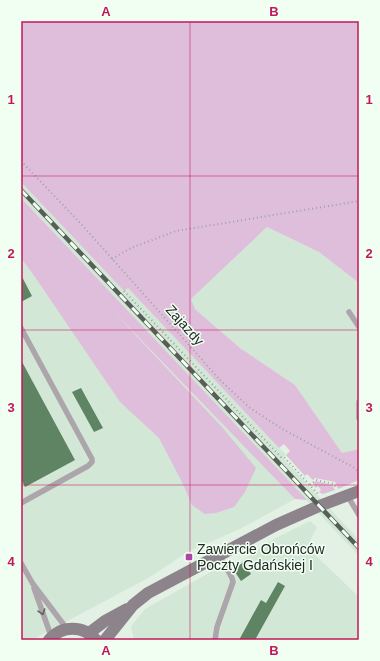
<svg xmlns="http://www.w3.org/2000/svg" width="380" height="661" font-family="Arial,sans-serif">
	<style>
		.built { fill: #d2e7d5 }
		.green { fill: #dfbedb }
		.building { fill: #5e8464 }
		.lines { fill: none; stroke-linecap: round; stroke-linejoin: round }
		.path { stroke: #9ba59c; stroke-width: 2; stroke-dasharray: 1 3; stroke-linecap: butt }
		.lane { stroke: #aca5ab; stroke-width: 5.5 }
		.secondary { stroke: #8c838b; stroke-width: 12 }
		.rail-casing { stroke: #565e57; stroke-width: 4.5 }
		.rail { stroke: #f0fff2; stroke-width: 3; stroke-dasharray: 9; stroke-linecap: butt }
		.oneway { stroke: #606060 }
		.grid { fill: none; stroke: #c2185b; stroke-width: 1; stroke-opacity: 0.55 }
		.poi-dot { fill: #ad44a6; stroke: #f0fff2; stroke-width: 1.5 }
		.labels { text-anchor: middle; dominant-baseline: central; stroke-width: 3; stroke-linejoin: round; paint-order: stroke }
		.street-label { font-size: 14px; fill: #222723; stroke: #f0fff2 }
		.poi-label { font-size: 14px; fill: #222723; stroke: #f0fff2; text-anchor: start }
		.neatline { fill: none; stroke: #c2185b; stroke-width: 1.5 }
		.grid-label { font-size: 13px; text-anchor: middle; font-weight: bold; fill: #c2185b }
	</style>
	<rect width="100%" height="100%" fill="#e3f1e4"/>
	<!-- built -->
	<path class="built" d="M21 182 124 291 128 288 286 455 283 458 359 540V556L21 198Z
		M21 217 295 499 240 529 189 551 150 577 32 640H21Z
		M267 227 319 252 359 283V449L342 453 295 385 240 348 195 309 191 299Z
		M310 521 317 527 307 547 359 597V640H134L131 626 145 609 230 561 234 566 274 539Z"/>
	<!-- green -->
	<path class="green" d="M21 21H359V283L319 252 267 227 191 299 195 309 240 348 295 385 342 453 359 449V480L338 489 335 482 315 478 313 480 307 474 305 476 286 455 290 451 284 444 279 448 128 288 124 291 21 182Z
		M21 198 307 500 295 499 111 309 222 427 256 468 245 492 234 507 216 513 205 514 192 505 183 484 159 438 120 402 33 274 21 258Z
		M316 481 332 485 335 490 323 494 319 492 321 490 318 486 316 488 313 484Z"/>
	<!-- building -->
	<path class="building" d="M21 275 32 296 21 302Z
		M21 360 75 460 25 487 21 479Z
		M81 388 103 428 94 432 72 392Z
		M244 562 251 574 241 581 233 569Z
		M278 582 285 586 255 640H239L261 600 266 603Z"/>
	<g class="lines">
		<!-- path -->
		<path class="path" d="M21 161 83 226 220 380 250 408 284 430 353 467 359 472
			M112 259 131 248 176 231 359 201
			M124 291 281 457H284L319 495
			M310 485 316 480 334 484 336 488"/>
		<!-- lane -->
		<path class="lane" d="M349 312 359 327
			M21 328 92 459V462L88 466 21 503
			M359 402V418
			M347 495 359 515
			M21 563 33 584 64 625 69 628
			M34 588 50 633 49 639
			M215 640 217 627 233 582 232 578 219 555"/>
		<!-- secondary -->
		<path class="secondary" d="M89 633 105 621 127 609
			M49 640C62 625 83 625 96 640
			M105 640 133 605 148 593 276 525 319 506 359 491"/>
		<defs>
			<path id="rail" d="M21 190 359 548"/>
		</defs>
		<!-- rail casing -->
		<use href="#rail" class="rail-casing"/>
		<!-- rail -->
		<use href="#rail" class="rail"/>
	</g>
	<!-- one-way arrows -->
	<defs><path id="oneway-chevron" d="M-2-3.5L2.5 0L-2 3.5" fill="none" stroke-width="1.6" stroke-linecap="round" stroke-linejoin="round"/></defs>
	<use class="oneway" href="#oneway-chevron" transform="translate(42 612) rotate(72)"/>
	<!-- grid -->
	<path class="grid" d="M190 21V640M21 176H359M21 330H359M21 485H359"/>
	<!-- markers -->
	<rect class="poi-dot" x="185" y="553" width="8" height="8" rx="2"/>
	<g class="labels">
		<!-- street labels -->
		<g class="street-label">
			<text transform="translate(185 325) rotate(48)">Zajazdy</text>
		</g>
		<!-- poi labels -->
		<g class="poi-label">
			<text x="197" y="549">Zawiercie Obrońców<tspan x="197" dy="16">Poczty Gdańskiej I</tspan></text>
		</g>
	</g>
	<!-- border -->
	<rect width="380" height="661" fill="none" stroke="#f0fff2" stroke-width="44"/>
	<rect x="22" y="22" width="336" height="617" class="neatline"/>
	<g class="grid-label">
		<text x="106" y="16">A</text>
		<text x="274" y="16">B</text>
		<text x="11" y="104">1</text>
		<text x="369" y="104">1</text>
		<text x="11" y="258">2</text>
		<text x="369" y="258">2</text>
		<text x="11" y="412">3</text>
		<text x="369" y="412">3</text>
		<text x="11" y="566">4</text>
		<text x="369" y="566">4</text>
		<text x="106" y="655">A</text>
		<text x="274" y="655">B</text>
	</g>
</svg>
